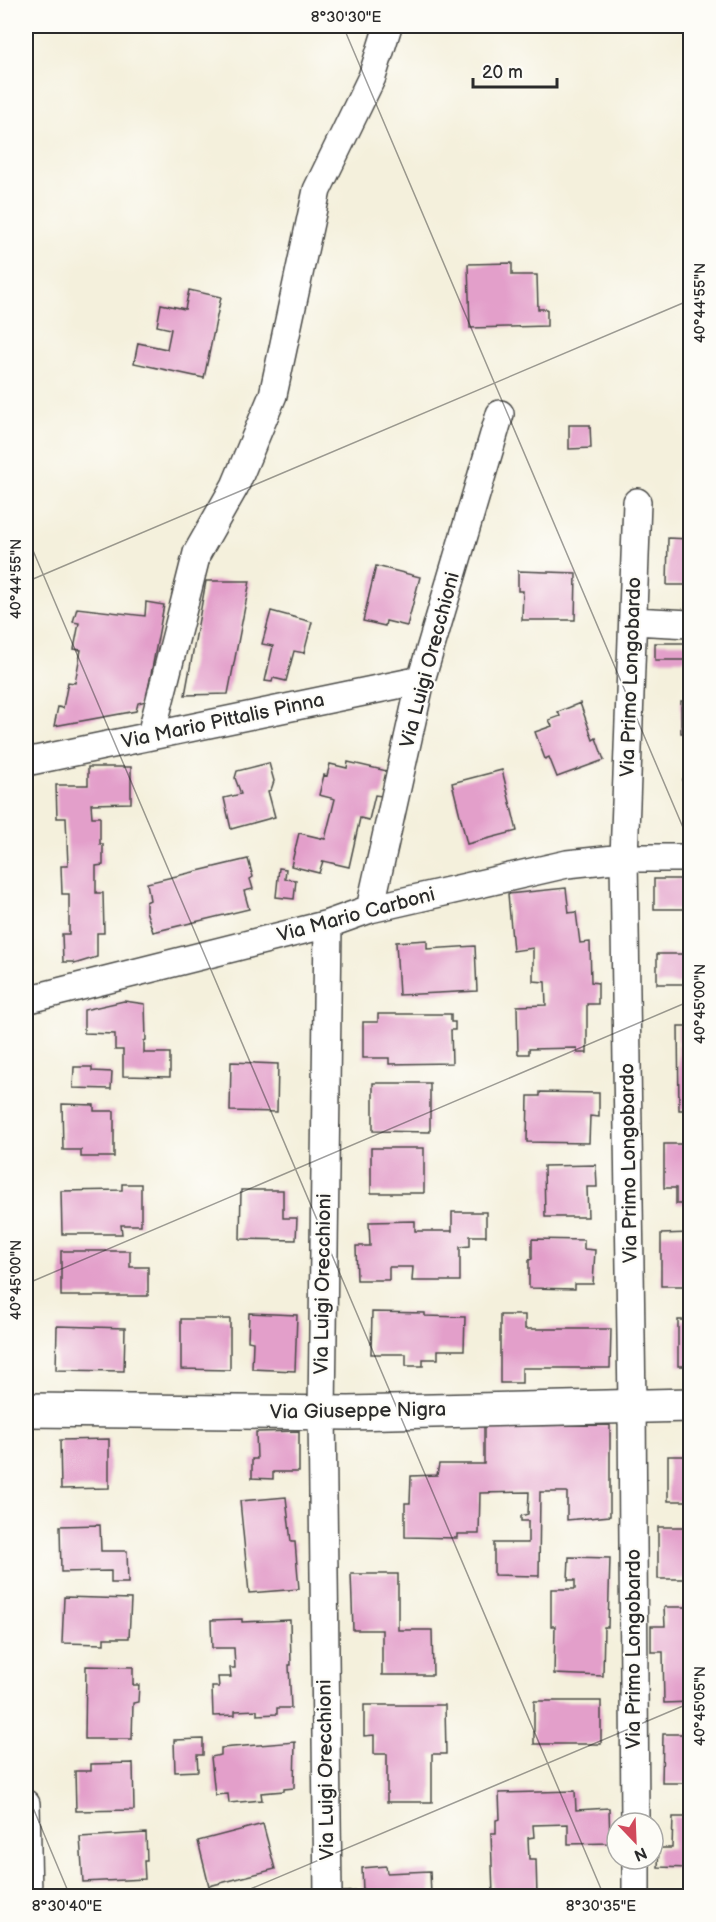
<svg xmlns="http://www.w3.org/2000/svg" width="716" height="1922" font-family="'Balsamiq Sans',sans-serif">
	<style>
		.building { fill: #e39fca }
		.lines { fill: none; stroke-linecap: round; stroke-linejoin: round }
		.street-casing { stroke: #494946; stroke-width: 30 }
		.secondary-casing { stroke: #494946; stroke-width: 36 }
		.street { stroke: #fff; stroke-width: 27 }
		.secondary { stroke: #fff; stroke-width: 33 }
		.ticks { fill: none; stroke: #2b2b2b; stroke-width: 1.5; stroke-opacity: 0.45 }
		.labels { text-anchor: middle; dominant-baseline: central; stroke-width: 4.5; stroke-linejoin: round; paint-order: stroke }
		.street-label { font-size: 20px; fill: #2b2b2b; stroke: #fdfcf7 }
		.neatline { fill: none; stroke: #2b2b2b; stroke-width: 2 }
		.ticks-label { font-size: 15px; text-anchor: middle; fill: #2b2b2b }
	</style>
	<rect width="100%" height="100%" fill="#fdfcf7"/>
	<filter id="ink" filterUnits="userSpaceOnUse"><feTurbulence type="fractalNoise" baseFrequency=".0167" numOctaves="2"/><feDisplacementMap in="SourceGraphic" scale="12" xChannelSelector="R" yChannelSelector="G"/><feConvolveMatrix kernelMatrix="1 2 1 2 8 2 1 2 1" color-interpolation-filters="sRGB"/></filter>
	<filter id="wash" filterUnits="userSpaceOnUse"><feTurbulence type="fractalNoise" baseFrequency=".008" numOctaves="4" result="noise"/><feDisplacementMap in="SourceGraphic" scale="24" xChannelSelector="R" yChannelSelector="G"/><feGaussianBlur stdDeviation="1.35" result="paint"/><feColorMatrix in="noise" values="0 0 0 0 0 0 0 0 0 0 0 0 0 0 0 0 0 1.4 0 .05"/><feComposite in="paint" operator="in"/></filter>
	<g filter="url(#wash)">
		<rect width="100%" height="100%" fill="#f4f0dc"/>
		<g id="blocks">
			<!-- building -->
			<path class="building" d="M512 263V275H537L538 309H547V326L470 328 468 264Z
				M189 290 221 297 204 378 134 363 138 343 167 349 171 329 157 326 161 304 185 309Z
				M569 425H590L591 448 569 449Z
				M668 538 690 539V585H667Z
				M376 566 420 577 407 626 386 621 385 626 363 621Z
				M518 571 576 573 575 620H522L523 591H518Z
				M206 581H250L228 694 185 695Z
				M146 602 164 605 146 701 138 703 136 711 54 726 58 707 63 708 68 682 75 683 81 650 74 649 79 623 73 622 77 608 145 616Z
				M271 611 312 622 304 653 294 651 286 681 273 678 272 682 265 681 273 646 262 644Z
				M655 643H690V660H655Z
				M681 701H690V733H681Z
				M580 703 593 740 596 738 604 760 557 777 549 757 545 759 535 732 552 726 549 720 560 716 558 712Z
				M348 762 387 771 382 796 375 795 369 820 360 818 349 867 323 861 319 873 291 866 299 833 325 839 335 799 319 795 324 775 327 776 330 764 347 768Z
				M269 763 274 781 271 790 268 791 275 817 231 829 224 798 241 794 235 778 237 771Z
				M88 767H131V803L91 804 92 817H100V844H103V865L96 866V893H103L104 933H97V957L74 964 73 962H63L62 934H69V894H62L61 866H68L66 818H57L56 785H88Z
				M502 770 517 831 467 844 452 783Z
				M683 779H690V837H683Z
				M248 859 253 877 250 879 253 889 244 891 249 909 153 932 146 911V902L150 900 147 883Z
				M279 868 286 869 285 879 296 880 294 899 276 897Z
				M654 879H688L687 909H654Z
				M566 888 569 913 576 912 580 943 590 942 591 982 598 983V1004H587V1053H577V1048L529 1049V1054H518L517 1006 546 1005 545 982 533 981V948L513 951 508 894Z
				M685 911H690V941H685Z
				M427 940V949L475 946 477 991 399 995 396 942Z
				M657 954H690V984H657Z
				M124 1001 145 1004 146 1040 144 1041V1053H170V1077L123 1076V1050H115V1034L84 1033V1010Z
				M378 1014H451V1022H455V1030H451L452 1063 389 1064V1058H363V1022H378Z
				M678 1026H690V1110H679Z
				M231 1062 278 1064 277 1112 230 1111Z
				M74 1067H92V1071L112 1072 111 1089 73 1088Z
				M373 1083H430V1132L373 1131Z
				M540 1092 599 1093V1117L590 1116 589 1143 527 1142 528 1096H540Z
				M62 1104 94 1105V1111H114V1157H81V1150H63Z
				M664 1144H690V1204H676V1188H664Z
				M371 1148H424V1193H371Z
				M596 1165 597 1187H587L588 1217H545L544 1166Z
				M122 1184H141V1225H121L122 1234H62L61 1191 122 1190Z
				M241 1190H283V1218H297L296 1240 240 1239Z
				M452 1212H486V1236H470V1246L460 1247V1281H412L413 1267H389V1280H357L356 1246H370L369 1222 415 1221V1231H452Z
				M690 1233V1286H661V1234Z
				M532 1239 584 1240V1249L595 1250 593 1284H575V1289L529 1288V1260L532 1259Z
				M61 1251H130V1267H148V1296H61Z
				M372 1312 425 1313V1316L465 1317 464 1350H438V1359H423V1366H406V1354H371Z
				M249 1313 297 1315 295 1371 252 1369 253 1342 248 1341Z
				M500 1315H525V1329H611L610 1368H522V1383H500Z
				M181 1319H230V1370L181 1369Z
				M678 1320H690V1366H678Z
				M57 1326 125 1328 124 1371 56 1370Z
				M610 1425V1516L567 1520V1492H540L539 1576 494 1575V1543H528V1521H521V1516L528 1514 529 1492 480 1493 479 1534H457V1538L405 1537V1503H410L411 1476 437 1475 439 1464H484V1426Z
				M299 1431V1472H273V1479L252 1478V1459H257L256 1432Z
				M109 1439V1488L61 1489 60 1440Z
				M668 1456H690V1501H668Z
				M286 1497 291 1542H295L299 1589 249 1593 240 1501Z
				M100 1525 101 1551H127L128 1583H111V1571L61 1572 60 1526Z
				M658 1527H690V1579H658Z
				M569 1557 610 1558 608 1627H604L603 1676 554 1674 555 1626H551V1589H575V1580H568Z
				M351 1574H398V1630H432L433 1675H382V1630H353Z
				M64 1597 131 1599 129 1638H104V1644L62 1643Z
				M664 1607H690V1702L664 1703 663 1652H651V1626H665Z
				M242 1619V1622L290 1620 291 1665H289L291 1708H277V1714L257 1715V1710L235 1711V1715L213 1716 212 1687H219L218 1677H231L230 1668H235L234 1648H212L211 1620Z
				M86 1666 133 1667V1685H139L138 1702 133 1703 132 1739H85Z
				M534 1701H601V1744H534Z
				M364 1705H445L446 1754H432V1802H387V1754H374V1735L364 1736Z
				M663 1734H690V1783H662Z
				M203 1739V1755H197L198 1771 175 1772 174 1740Z
				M295 1742 294 1788 284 1789V1791L261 1793 262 1800 229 1803 228 1794 215 1795 211 1757 221 1755V1748Z
				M133 1763 134 1810 76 1811 75 1771H91V1764Z
				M575 1791 576 1810 609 1808 610 1843 568 1844V1824L533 1825 534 1837 528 1838 529 1859H536L537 1896H493L491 1833H496V1820L500 1819 499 1793Z
				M673 1817H690V1868L658 1867 659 1848H672Z
				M263 1824 275 1869 209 1886 198 1841Z
				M146 1833 147 1861H144L145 1879 83 1882 80 1837Z
				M386 1866 387 1873 430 1871 431 1896H344L343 1892 363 1891 362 1868Z"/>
		</g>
	</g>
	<g filter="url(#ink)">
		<use href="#blocks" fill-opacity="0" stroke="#494946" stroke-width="1.5"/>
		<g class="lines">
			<defs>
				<path id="street" d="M633 621 690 624
					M151 735 197 553 235 486 273 395 317 190 372 77 388 26
					M26 762 421 680
					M370 909 421 680 500 414
					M328 924 322 1413 328 1896
					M26 1000 328 924 370 909 567 864 624 858H690
					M26 1804 28 1896
					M635 1823 632 1405 624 858 637 502
					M636 1859V1896"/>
				<path id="secondary" d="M26 1410 349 1413 690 1405"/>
			</defs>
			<!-- street casing -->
			<use href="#street" class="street-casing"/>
			<!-- secondary casing -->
			<use href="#secondary" class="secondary-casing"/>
			<!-- street -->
			<use href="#street" class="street"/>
			<!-- secondary -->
			<use href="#secondary" class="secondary"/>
		</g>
	</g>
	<!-- ticks -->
	<path class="ticks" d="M343 26 690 844M26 534 604 1896M26 582 690 300M26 1284 690 1001M26 1791 70 1896M234 1896 690 1703"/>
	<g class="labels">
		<!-- street labels -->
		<g class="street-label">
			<text transform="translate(430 660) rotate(-75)">Via Luigi Orecchioni</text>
			<text transform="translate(631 677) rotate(-88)">Via Primo Longobardo</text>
			<text transform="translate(223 721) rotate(-12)">Via Mario Pittalis Pinna</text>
			<text transform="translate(356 915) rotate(-15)">Via Mario Carboni</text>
			<text transform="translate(629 1163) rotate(-91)">Via Primo Longobardo</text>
			<text transform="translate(323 1284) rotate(-89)">Via Luigi Orecchioni</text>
			<text transform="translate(358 1411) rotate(-1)">Via Giuseppe Nigra</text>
			<text transform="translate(634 1649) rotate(-90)">Via Primo Longobardo</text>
			<text transform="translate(326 1770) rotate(-91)">Via Luigi Orecchioni</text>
		</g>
	</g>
	<!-- margin -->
	<rect width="716" height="1922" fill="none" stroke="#fdfcf7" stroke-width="66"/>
	<!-- north arrow -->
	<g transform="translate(635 1841) rotate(157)"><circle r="28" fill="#fdfcf7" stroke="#a9a8a5" stroke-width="1.5"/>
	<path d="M0-4.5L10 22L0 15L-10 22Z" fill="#d1495b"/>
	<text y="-9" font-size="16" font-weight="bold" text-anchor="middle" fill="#2b2b2b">N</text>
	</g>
	<!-- scale -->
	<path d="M473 78v9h84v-9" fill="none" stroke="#2b2b2b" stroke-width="3"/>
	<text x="482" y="78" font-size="18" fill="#2b2b2b" stroke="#fdfcf7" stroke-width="4.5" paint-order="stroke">20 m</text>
	<rect x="33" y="33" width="650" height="1856" class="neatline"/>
	<g class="ticks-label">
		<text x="346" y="22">8°30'30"E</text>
		<text transform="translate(700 303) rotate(-90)" y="5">40°44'55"N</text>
		<text transform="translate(16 579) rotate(-90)" y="5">40°44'55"N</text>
		<text transform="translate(700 1004) rotate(-90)" y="5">40°45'00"N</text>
		<text transform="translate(16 1280) rotate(-90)" y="5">40°45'00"N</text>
		<text transform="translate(700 1706) rotate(-90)" y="5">40°45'05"N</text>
		<text x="67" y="1911">8°30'40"E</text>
		<text x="601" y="1911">8°30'35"E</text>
	</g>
</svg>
